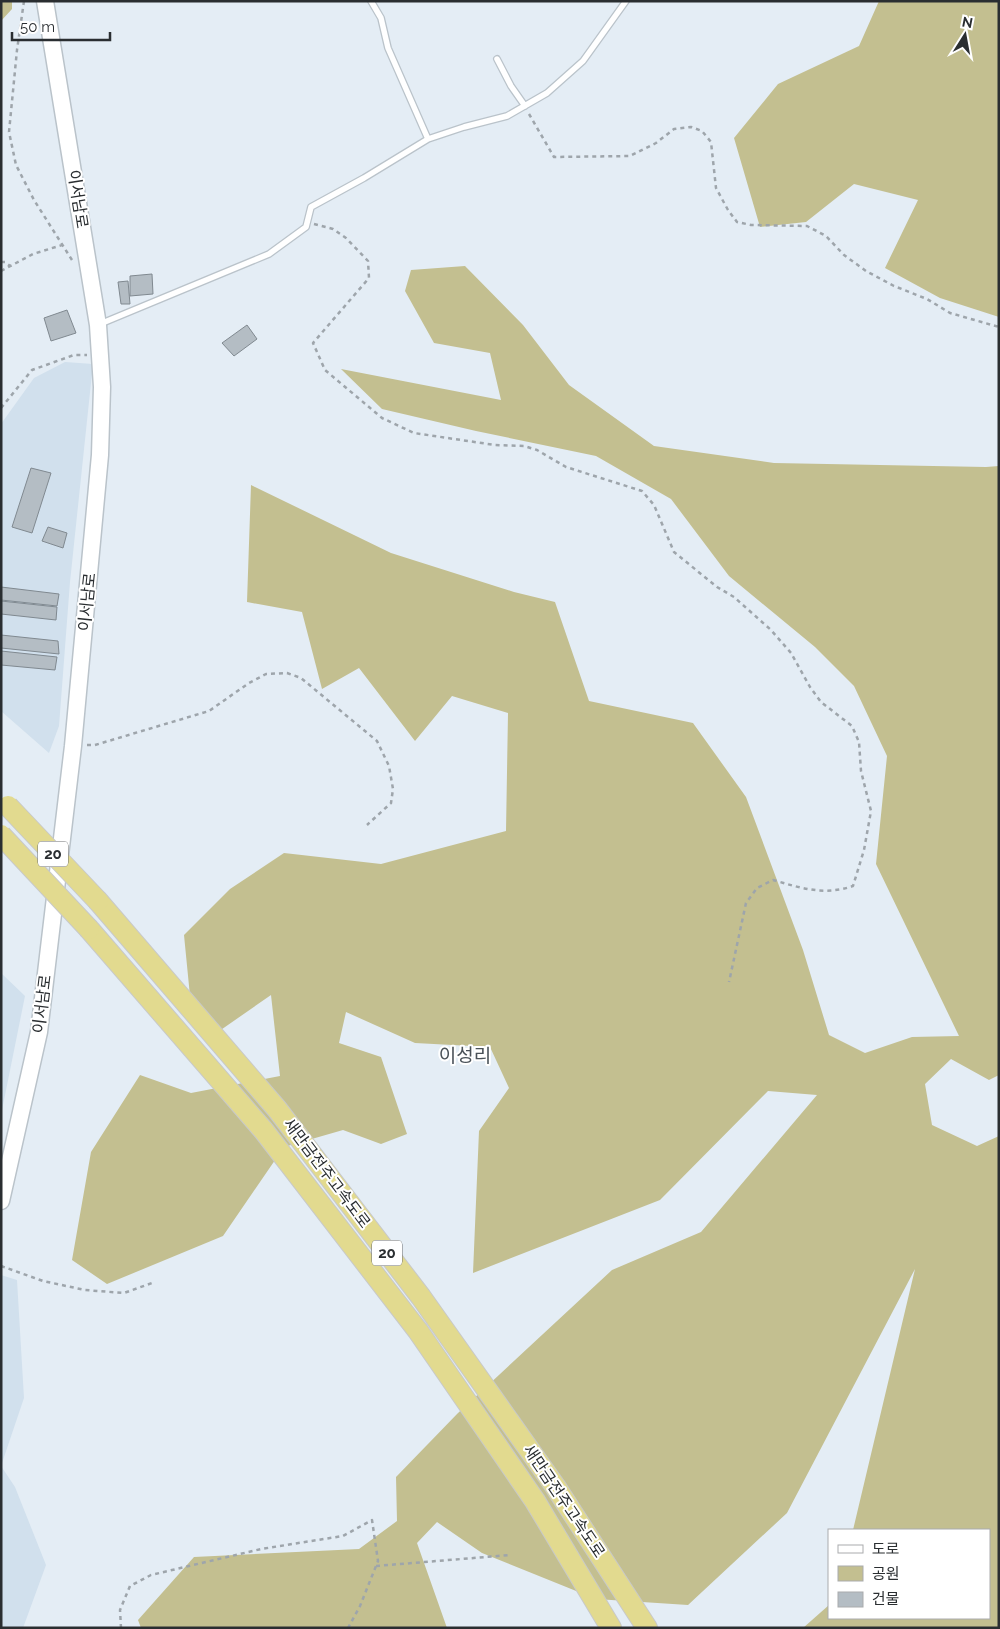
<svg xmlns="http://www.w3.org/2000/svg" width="1000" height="1629" font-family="Raleway,'Noto Sans KR',sans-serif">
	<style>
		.built { fill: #d1e0ed }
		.green { fill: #c3bf90 }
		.building { fill: #b4bdc4; stroke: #808990 }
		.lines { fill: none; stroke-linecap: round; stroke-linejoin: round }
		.lane-casing { stroke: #bac3ca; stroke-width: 8 }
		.secondary-casing { stroke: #bac3ca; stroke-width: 19 }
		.highway-casing { stroke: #c8c9c9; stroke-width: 22 }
		.path { stroke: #9ea5ab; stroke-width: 2.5; stroke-dasharray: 4 4; stroke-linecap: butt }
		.lane { stroke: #fff; stroke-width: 5.5 }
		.secondary { stroke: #fff; stroke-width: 16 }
		.highway { stroke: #e2da8f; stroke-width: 20 }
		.highway-bridge-casing { stroke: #c8c9c9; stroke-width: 22; stroke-linecap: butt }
		.highway-bridge { stroke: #e2da8f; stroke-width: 20 }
		.labels { text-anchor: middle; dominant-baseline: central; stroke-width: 4; stroke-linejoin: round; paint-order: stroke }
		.shield { fill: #fff; stroke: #6a6d6f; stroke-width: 1 }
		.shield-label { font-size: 15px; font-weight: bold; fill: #2a2e31 }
		.street-label { font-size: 16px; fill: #2a2e31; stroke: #fff }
		.quarter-label { font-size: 19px; fill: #495158; stroke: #fff }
	</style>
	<rect width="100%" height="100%" fill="#e4edf5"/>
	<!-- built -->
	<path class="built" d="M65 362 93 364 70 582 59 726 49 753 1 711V424L34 378Z
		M1 973 25 996 1 1115Z
		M1 1275 17 1280 24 1398 1 1466 15 1487 46 1565 23 1628H1Z"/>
	<!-- green -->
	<path class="green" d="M1 1H12V9L1 21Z
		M879 1H999V317L940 298 885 268 918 200 854 184 806 222 760 227 734 138 778 84 859 46Z
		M465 266 523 325 569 385 654 446 774 463 986 467 999 466V1075L989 1080 951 1059 925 1084 932 1125 977 1146 999 1136V1628H803L829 1605V1618H989V1530H853L915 1269 787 1513 688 1605 596 1599 482 1553 437 1522 417 1543 447 1628H141L138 1620 194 1557 359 1549 397 1521 396 1477 458 1413 612 1270 701 1232 817 1095 768 1091 660 1200 473 1273 479 1131 509 1088 490 1047 415 1043 346 1012 339 1043 381 1057 407 1134 381 1144 343 1130 284 1147 223 1236 107 1284 72 1260 91 1152 140 1075 191 1093 280 1076 271 995 215 1034 190 996 184 935 230 889 284 853 381 864 506 831 508 713 452 696 415 741 359 668 322 689 302 612 247 602 251 485 391 553 514 592 555 602 589 701 693 723 746 797 803 950 829 1035 865 1053 912 1037 959 1036 876 864 887 756 854 686 815 647 729 576 671 499 596 456 476 431 382 409 341 369 501 400 490 353 434 343 405 291 411 270Z"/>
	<!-- building -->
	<path class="building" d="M152 274 153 294 130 296V276Z
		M128 281 130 304H121L118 282Z
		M67 310 76 333 51 341 44 318Z
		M247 325 257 339 234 356 222 343Z
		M31 468 51 473 32 533 12 527Z
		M48 527 67 533 63 548 42 541Z
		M1 587 59 594 57 606 1 600Z
		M1 601 57 607 56 620 1 614Z
		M1 635 58 641 59 654 1 648Z
		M1 651 57 657 55 670 1 665Z"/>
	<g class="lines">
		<defs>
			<path id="lane" d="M371 1 381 18 388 48 428 139
				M497 59 511 86 525 106
				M100 324 269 254 306 227 311 207 364 178 428 139 464 127 507 116 547 93 583 61 626 1"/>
			<path id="secondary" d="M1 1201 39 1032 73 746 100 455 102 387 98 325 45 1"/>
			<path id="highway" d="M98 901 277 1109 421 1297 555 1486 647 1628
				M89 929 264 1131 418 1331 535 1501 611 1628"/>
		</defs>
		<!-- lane casing -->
		<use href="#lane" class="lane-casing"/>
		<!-- secondary casing -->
		<use href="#secondary" class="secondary-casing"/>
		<!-- highway casing -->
		<use href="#highway" class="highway-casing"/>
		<!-- path -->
		<path class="path" d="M24 1 17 50 9 132 16 165 34 200 72 260
			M529 114 554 157 630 156 656 143 674 129 691 127 702 131 711 142 716 188 728 210 737 222 751 225 807 226 826 236 844 255 866 271 894 286 927 299 950 313 999 327
			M314 224 333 229 346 238 368 261 369 278 313 343 325 370 382 418 414 433 495 445 524 446 537 450 566 467 642 491 654 505 674 552 717 587 734 597 771 630 791 653 810 687 821 702 852 726 859 742 861 771 871 811 864 850 853 886C824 896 801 888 773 880L757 888 746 903 729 982
			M1 262H5L10 266
			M1 271 33 254 62 245
			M1 408 32 370 74 355H87
			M87 745H95L209 711 249 683 266 674 287 673 301 678 377 741 389 766 393 789 391 803 367 825
			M1 1266 43 1281 85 1290 124 1293 152 1283
			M376 1566 510 1555
			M121 1628 120 1610 130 1586 151 1575 261 1549 343 1536 372 1520 378 1561 360 1606 348 1628"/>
		<!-- lane -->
		<use href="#lane" class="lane"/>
		<!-- secondary -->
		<use href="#secondary" class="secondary"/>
		<!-- highway -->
		<use href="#highway" class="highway"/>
		<defs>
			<path id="highway-bridge" d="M8 806 98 901
				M1 835 89 929"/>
		</defs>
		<!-- highway-bridge casing -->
		<use href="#highway-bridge" class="highway-bridge-casing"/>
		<!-- highway-bridge -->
		<use href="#highway-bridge" class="highway-bridge"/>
	</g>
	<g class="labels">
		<!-- shield labels -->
		<g class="shield">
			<rect x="38" y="841.5" width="30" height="25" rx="4"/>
			<rect x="372" y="1240.5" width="30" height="25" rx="4"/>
		</g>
		<g class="shield-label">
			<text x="53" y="854">20</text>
			<text x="387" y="1253">20</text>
		</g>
		<!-- street labels -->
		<g class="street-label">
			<text transform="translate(78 199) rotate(81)">이서남로</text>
			<text transform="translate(87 602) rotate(-84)">이서남로</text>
			<text transform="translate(42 1004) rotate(-83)">이서남로</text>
			<text transform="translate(327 1173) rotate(53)">새만금전주고속도로</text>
			<text transform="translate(564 1501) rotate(56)">새만금전주고속도로</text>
		</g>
		<!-- quarter labels -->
		<g class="quarter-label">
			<text x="465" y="1055">이성리</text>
		</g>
	</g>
	<!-- border -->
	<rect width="1000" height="1629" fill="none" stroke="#2a2e31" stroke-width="5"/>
	<!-- legend -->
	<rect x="828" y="1529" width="162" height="90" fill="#ffffff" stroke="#aaabad"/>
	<rect x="838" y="1545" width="25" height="8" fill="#ffffff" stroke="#aaabad"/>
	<text x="872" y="1554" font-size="15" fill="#2a2e31">도로</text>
	<rect x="838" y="1566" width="25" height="15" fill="#c3bf90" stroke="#aaabad"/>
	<text x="872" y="1579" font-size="15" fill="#2a2e31">공원</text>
	<rect x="838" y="1592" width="25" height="15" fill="#b4bdc4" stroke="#aaabad"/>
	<text x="872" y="1604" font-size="15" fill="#2a2e31">건물</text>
	<!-- north arrow -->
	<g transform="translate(965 35) rotate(11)" stroke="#ffffff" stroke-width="4" paint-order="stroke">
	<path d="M0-4L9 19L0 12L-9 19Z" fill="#2a2e31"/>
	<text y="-8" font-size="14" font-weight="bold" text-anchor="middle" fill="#2a2e31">N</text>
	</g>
	<!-- scale -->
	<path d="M12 32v8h98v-8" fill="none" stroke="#2a2e31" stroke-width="2.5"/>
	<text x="20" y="32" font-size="15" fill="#2a2e31" stroke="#ffffff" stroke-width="4" paint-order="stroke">50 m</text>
</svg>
